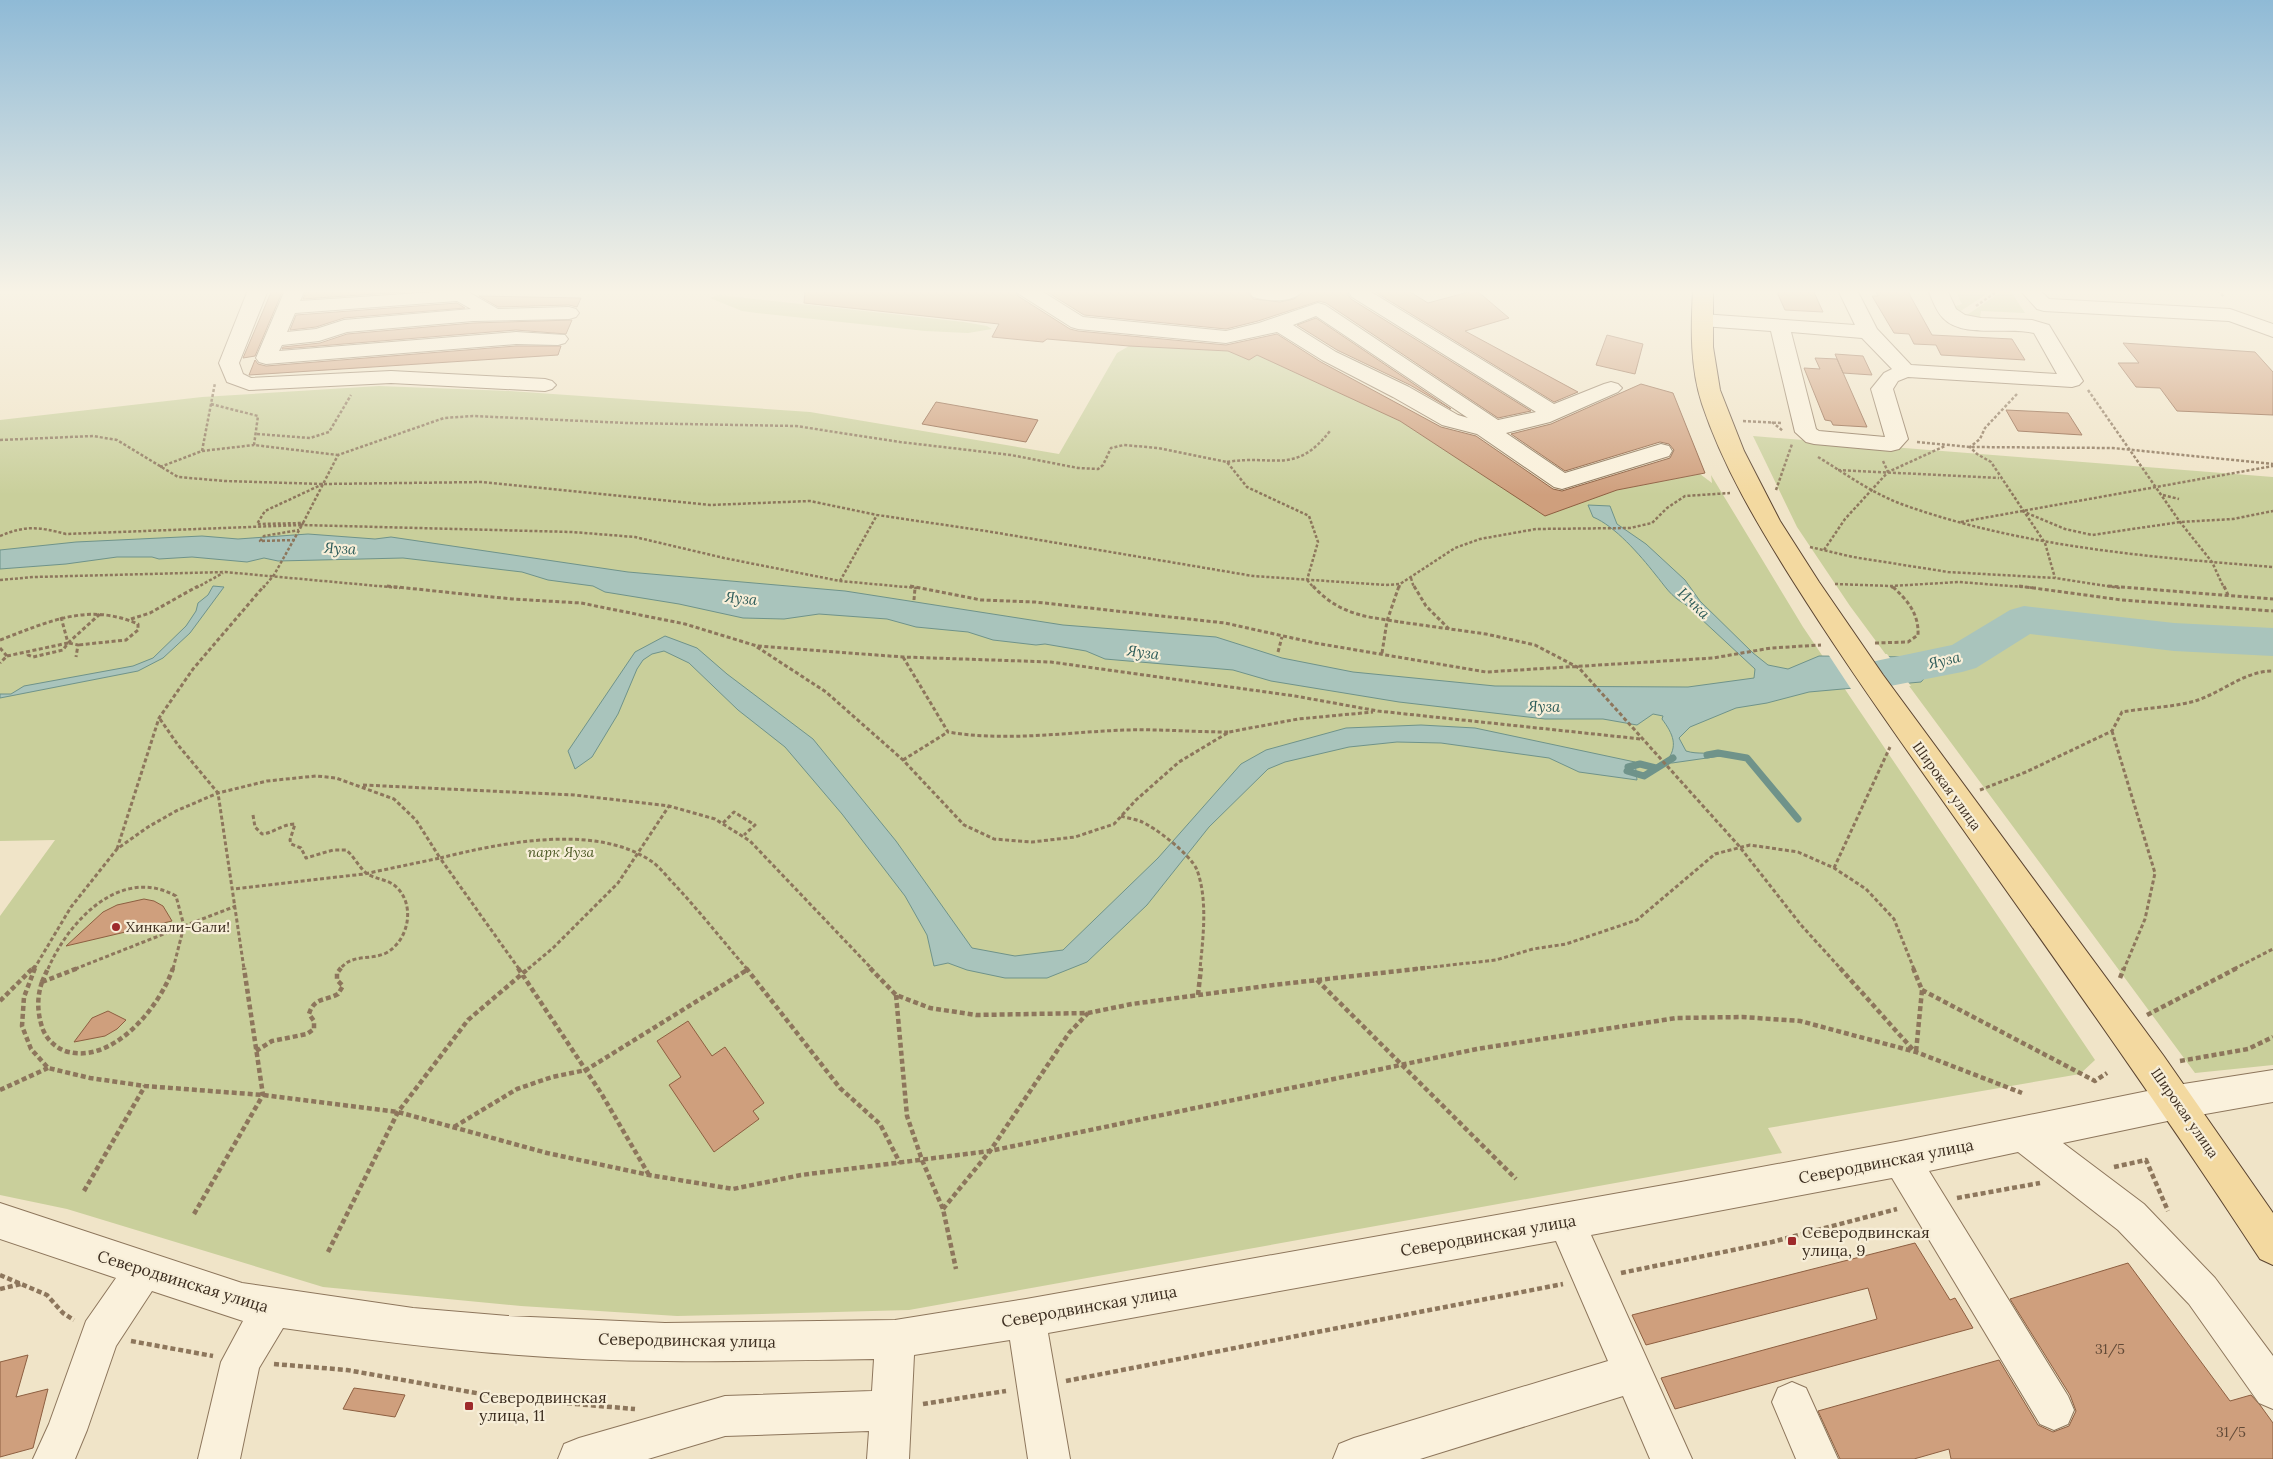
<svg xmlns="http://www.w3.org/2000/svg" width="2273" height="1459" font-family="Lora,serif">
	<style>
		.green { fill: #c9cf9b }
		.water { fill: #a9c4bc; stroke: #6f938a }
		.pier { fill: #f0e4c8 }
		.lines { fill: none; stroke-linecap: round; stroke-linejoin: round }
		.stream { stroke: #6f938a; stroke-width: 7 }
		.river { fill: #a9c4bc; fill-rule: evenodd }
		.building { fill: #cf9f7d; stroke: #8d5f41 }
		.minor-casing { stroke: #8d765c; stroke-width: 2 }
		.major-casing { stroke: #5b4430; stroke-width: 2 }
		.path-far2 { stroke: #8d765c; stroke-width: 2.5; stroke-dasharray: 3 2; stroke-linecap: butt }
		.path-far1 { stroke: #8d765c; stroke-width: 3; stroke-dasharray: 4 2.5; stroke-linecap: butt }
		.path { stroke: #8d765c; stroke-width: 4.5; stroke-dasharray: 5 3; stroke-linecap: butt }
		.minor { fill: #faf1dc; fill-rule: evenodd }
		.major { fill: #f3d9a0; fill-rule: evenodd }
		.path-bridge { stroke: #8d765c; stroke-width: 3; stroke-dasharray: 4 2.5; stroke-linecap: butt }
		.poi-dot { fill: #9e2a2b; stroke: #f7eed8; stroke-width: 2 }
		.labels { text-anchor: middle; dominant-baseline: central; stroke-width: 4.5; stroke-linejoin: round; paint-order: stroke }
		.street-label { font-size: 14px; fill: #3d2e20; stroke: #f7eed8 }
		.park-label { font-size: 14px; font-style: italic; fill: #4d5a26; stroke: #f7eed8 }
		.poi-label { font-size: 14px; fill: #3d2e20; stroke: #f7eed8; text-anchor: start }
		.near-number-label { font-size: 14px; fill: #624a37 }
		.water-label { font-size: 15px; font-style: italic; fill: #2f5d5a; stroke: #f7eed8 }
		.near-street-label { font-size: 16px; fill: #3d2e20; stroke: #f7eed8 }
		.near-poi-label { font-size: 16px; fill: #3d2e20; stroke: #f7eed8; text-anchor: start }
	</style>
	<rect width="100%" height="100%" fill="#f0e4c8"/>
	<!-- green -->
	<path class="green" d="M1955 290H1993L1956 314 1953 307 1962 304Z
		M2004 290H2010L2025 313 1981 311 1980 318 1964 317Z
		M719 295 964 322 987 326 992 329 968 333 925 331 757 313 742 311 710 298Z
		M1129 346 1228 351 1249 360 1257 355 1400 421 1545 515 1617 490 1700 474 1712 483 1711 475 1803 627 2095 1060 2080 1074 1768 1128 1782 1153 909 1310 762 1314 677 1316 521 1306 323 1287 67 1209 0 1195V916L55 840 0 841V420L202 397 379 386 510 391 810 412 1059 454 1117 353Z
		M1753 436 2273 477V1065L2195 1073 1850 606 1797 527Z"/>
	<!-- water -->
	<path class="water" d="M1588 505 1610 506 1617 524 1646 544 1685 580 1700 601 1753 653 1768 665 1788 669 1819 656 1916 657 1937 664 1921 682 1809 692 1767 703 1736 708 1690 727 1679 738 1686 751C1699 755 1707 751 1721 756L1672 763 1666 762C1679 746 1673 734 1662 719L1663 716 1653 714 1637 725 1603 719H1545L1399 702 1271 681 1233 670 1105 659 1086 651 1045 644 1036 645 993 640 968 632 916 627 887 619 819 614 784 619 743 618 679 604 605 592 593 586 548 580 522 572 403 558 278 561 264 558 247 562 192 557 159 559 152 557H117L66 564 0 569V550L76 542 202 536 238 539 308 534 375 539 391 537 628 572 845 591 1063 625 1216 637 1282 658 1353 672 1495 686 1688 687 1754 678 1755 669 1685 604C1671 597 1665 586 1655 574 1640 555 1615 526 1593 517Z
		M213 586 224 587 190 633 163 658 138 671 0 698V694H11L24 686 133 666 153 658 186 626 196 611 198 603 208 595Z
		M665 636 697 648 727 674 813 739 896 841 972 948 1015 956 1063 950 1158 858 1241 764 1266 750 1346 728 1421 725 1475 728 1635 762 1637 780 1579 772 1549 758 1441 743 1397 742 1349 747 1285 762 1268 769 1209 827 1147 905 1087 962 1047 978H1005L967 970 948 963 934 966 927 935 905 896 842 814 785 747 738 710 689 663 664 651 652 654 643 660 637 669 618 714 592 757 575 769 568 751 635 652Z"/>
	<!-- pier -->
	<path class="pier" d="M1828 654H1887L1911 686 1853 692Z"/>
	<g class="lines">
		<!-- stream -->
		<path class="stream" d="M1707 755 1718 753 1747 758 1798 819
			M1628 767 1640 764 1656 768
			M1627 771 1644 776 1673 758"/>
		<!-- river -->
		<path class="river" d="M2024 606 2174 623 2273 628V656L2174 651 2030 634 1976 668 1962 672 1880 688 1866 683 1860 673 1866 663 1952 645 2010 610Z"/>
	</g>
	<!-- building -->
	<path class="building" d="M272 290H283L255 356 243 358Z
		M307 290H432L303 299Z
		M805 290H1015L1018 296 1070 329 1078 331 1226 345 1277 334 1321 362 1441 427 1476 436 1553 489 1562 491 1670 458 1674 450 1669 444 1660 442 1565 471 1511 434 1551 424 1641 384 1673 393 1705 473 1617 490 1545 516 1400 421 1257 355 1249 360 1228 351 1129 346 1047 339 1043 342 992 337 999 324 804 303Z
		M1044 290H1247L1253 299 1280 302 1294 299 1305 290H1349L1347 293 1351 299 1531 411 1498 418 1326 303 1319 301 1258 321 1226 329 1084 315Z
		M1372 290H1407L1428 303 1476 290 1509 318 1465 331 1578 392 1554 402Z
		M1776 290H1813L1823 312 1785 310Z
		M1875 290H1907L1932 335 2012 339 2025 360 1941 355 1936 345 1914 344 1909 334 1894 333 1872 296H1878Z
		M479 296 581 298 577 307 569 305 498 307Z
		M457 303 465 308 344 318 316 327 290 330 296 315Z
		M1316 318 1451 409 1410 385 1337 350 1297 325Z
		M572 320 566 334 516 330 282 349 283 347 320 343 347 334 473 323Z
		M1607 335 1643 344 1635 374 1596 365Z
		M2123 343 2255 352 2273 372V415L2177 411 2160 388 2136 387 2118 363H2139Z
		M516 346H561L558 355 249 375 255 360 258 364 266 366Z
		M1835 354 1863 356 1872 375 1843 373Z
		M1815 358 1837 359 1867 427 1833 425 1831 421 1825 420 1804 368 1820 369Z
		M936 402 1038 420 1026 442 922 424Z
		M2006 410 2068 413 2082 435 2018 431Z
		M144 899 154 901 163 906 172 921 66 946 103 912 117 905Z
		M108 1011 126 1020 117 1029 105 1036 74 1042 92 1018Z
		M688 1021 712 1056 725 1047 764 1103 753 1111 759 1119 714 1152 669 1085 681 1077 657 1041Z
		M1915 1243 1950 1300 1955 1298 1973 1328 1675 1409 1661 1378 1877 1319 1868 1288 1646 1345 1632 1315Z
		M2128 1263 2230 1401 2251 1395 2260 1405 2273 1423V1459H1951L1949 1449 1914 1459H1840L1818 1411 1999 1360 2038 1425 2053 1432 2069 1426 2076 1411 2070 1395 2010 1299Z
		M28 1355 16 1397 48 1389 33 1448 0 1457V1362Z
		M354 1388 405 1395 395 1417 343 1409Z"/>
	<g class="lines">
		<defs>
			<path id="minor" d="M248 290H268L239 363 243 374 251 378 391 371 545 379 552 381 556 385 552 389 545 391 391 383 249 390 227 382 219 363Z
				M285 290H305L300 301 465 290 498 309 569 307 576 309 579 313 576 317 569 319 473 321 347 332 319 341 282 345 279 351 516 332 565 335 568 339 565 343 558 345 516 344 266 364 259 362 256 358ZM457 301 471 309 344 320 316 329 287 332 295 313Z
				M1017 290H1040L1083 317 1226 331 1259 323 1318 303 1325 305 1498 420 1536 412 1352 297 1349 293 1351 290H1368L1554 404 1604 384 1611 382 1618 384 1622 388 1618 392 1550 422 1506 433 1565 473 1661 444 1669 446 1672 451 1669 456 1562 489 1554 487 1477 434 1442 425 1393 397 1322 360 1277 332 1226 343 1078 329 1071 327 1019 294ZM1316 316 1468 418 1458 415 1409 387 1336 352 1293 325Z
				M1249 290H1303C1294 304 1267 301 1253 297Z
				M1838 290H1857L1877 329 1911 365 2057 374 2034 333C2008 326 1963 339 1943 318 1936 311 1932 299 1928 290H1947L1956 309 1965 315 1981 318 2032 320 2049 325 2083 381 2079 385 2072 387 1908 377 1898 381 1893 389 1908 439 1899 449 1891 451 1814 444 1806 442 1795 432 1771 331 1702 326 1695 324 1692 320 1695 316 1702 314 1855 325ZM1791 332 1862 338 1892 369 1884 373 1871 389 1885 437 1819 431 1816 429Z
				M2020 290H2040L2049 299 2230 309 2273 324V337L2229 321 2044 311 2037 309Z
				M2273 1070V1102L2177 1119 2063 1143 2144 1204 2215 1278 2273 1356V1409L2259 1403 2189 1304 2118 1230 2018 1152 1929 1171 2068 1396 2074 1410 2068 1424 2054 1430 2040 1424 1892 1178 1591 1235 1692 1459H1650L1623 1396 1420 1459H1333L1339 1444 1354 1438 1608 1361 1556 1241 1048 1333 1070 1459H1028L1010 1340 914 1355 909 1459H867L869 1431 725 1436 648 1459H558L564 1444 579 1438 725 1396 872 1391 874 1359C805 1360 736 1362 666 1361 538 1361 410 1346 283 1328L259 1368 240 1459H198L221 1362 243 1321 152 1291 116 1346 87 1430 75 1459H33L49 1424 86 1321 116 1278 0 1239V1203L242 1283 413 1308 508 1316 665 1323 895 1320 1026 1299 1681 1182 1901 1141 2177 1085Z
				M1792 1382 1806 1388 1838 1459H1796L1772 1402 1778 1388Z"/>
			<path id="major" d="M1693 290H1713V347L1720 390 1744 451 1780 521 1819 582 1883 675 2163 1055 2273 1213V1265L2260 1259C2157 1101 2047 948 1938 794 1888 724 1839 654 1793 581 1758 525 1723 467 1702 404 1690 367 1691 328 1693 290Z"/>
		</defs>
		<!-- minor casing -->
		<use href="#minor" class="minor-casing"/>
		<!-- major casing -->
		<use href="#major" class="major-casing"/>
		<!-- path-far2 -->
		<path class="path-far2" d="M2218 290 2224 297
			M1976 306 1999 290
			M2088 390 2180 522 2212 562 2224 588
			M2017 394 1985 428 1980 439 1970 447 1977 454 1991 462 2045 543 2055 578
			M211 404 258 416 254 445 338 455
			M1743 421 1782 423
			M1772 422 1783 431
			M257 434 310 438 329 432 351 395
			M0 440 93 436 117 440 178 477 225 481 323 484 482 482 710 505 810 501 877 515 986 531 1253 576 1386 585 1400 584 1455 548 1480 539 1536 529 1630 528 1652 523 1667 508 1685 496 1730 493
			M1917 442 1970 447 2113 448 2273 464
			M202 451 254 445
			M1818 457C1846 474 1873 494 1904 505 2022 547 2149 557 2273 567
			M1883 461 1888 472
			M1227 462C1273 454 1295 476 1330 431
			M160 467 202 451 215 383
			M1838 470 1999 478
			M323 484 265 511 257 524 303 523 302 525 572 532 635 537 724 558 840 581 917 588
			M1776 490 1792 444
			M2163 495 2179 499
			M2022 511 2065 529 2092 535 2180 522 2233 519 2273 511
			M1961 522 2273 466
			M303 523 338 455 444 418 473 416 627 423 796 426 900 442 1011 455 1078 468 1098 469 1103 465 1111 448 1124 445 1158 448 1227 462 1247 487 1309 516 1318 542 1307 580
			M0 536C26 525 39 527 66 534L302 525 274 575 263 588
			M295 540 260 541 264 536 299 530
			M1810 547 1853 557 1948 572 2055 578 2120 588
			M1824 550 1845 519 1888 472 1945 446
			M1411 578 1414 588
			M0 580 34 577 225 572 400 588
			M1307 580 1314 588
			M840 581 877 515
			M1835 584 1891 586 1959 582 2036 588
			M1891 586 1893 588
			M196 588 223 573
			M1399 588 1400 584"/>
		<!-- path-far1 -->
		<path class="path-far1" d="M387 586 512 599 581 603 685 624 757 646 903 657 1051 662 1295 696 1378 711 1641 739
			M910 586 981 600 1035 602 1225 623 1315 643 1486 672 1713 658 1771 648 1821 645
			M1313 586C1330 605 1350 614 1375 618
			M1414 586 1426 606 1449 629
			M2019 586 2122 600 2273 611
			M2108 586 2273 599
			M2224 586 2228 595
			M914 600 915 588
			M61 617 68 643
			M131 619 150 613 198 586
			M1400 622 1486 634 1535 645 1579 668 1739 846 1801 925 1841 969
			M0 640C48 622 88 602 138 624V630L126 640 78 645
			M68 643 101 613
			M69 643 78 645 76 657
			M1875 643 1908 642 1918 635C1919 613 1907 600 1892 586
			M757 647 826 692 903 760 964 825 994 839 1032 842 1075 837 1114 824 1136 800 1179 762 1229 732 1298 719 1373 712
			M0 648 7 656 0 663
			M1278 652 1282 637
			M1382 653 1387 621 1399 586
			M7 656 68 643 63 650 33 657 28 655V652
			M903 657 948 732C1008 742 1066 732 1126 730 1160 729 1195 732 1229 732
			M160 719 178 745 218 793 244 969
			M2112 731 2155 873 2145 919 2124 969
			M903 760 948 732
			M363 785 574 795 669 806 715 819 750 841 872 969
			M1980 790 2026 772 2112 731 2122 712C2145 708 2177 707 2198 700 2224 691 2245 671 2273 671
			M253 815 255 827 262 834C274 833 282 824 295 824L290 840 291 844 301 848 306 858 333 850H346C354 856 358 866 366 873 374 879 386 879 394 885 416 902 410 940 386 953 369 961 353 953 340 969
			M1121 816C1127 818 1134 819 1140 821 1155 827 1191 855 1197 870 1208 900 1203 938 1200 969
			M723 823 734 812 755 825 744 835
			M117 849 159 718 193 669 264 586
			M1834 868 1890 747
			M184 926 236 906
			M32 969 35 966
			M34 969 71 907 117 849 148 827 176 811 218 793 267 781 316 776 336 778 394 799 416 820 440 858 364 874 233 889
			M48 969C68 922 120 865 176 896L184 926
			M75 969 184 926
			M173 969 184 926
			M519 969 440 858C501 843 595 823 651 861 660 867 667 877 675 885 700 912 723 941 747 969
			M528 969 553 948 618 883 669 806
			M1414 969 1496 960 1533 949 1566 944 1637 920 1715 854 1750 845 1798 852 1834 868 1866 889 1894 919 1914 969
			M2234 969 2273 949"/>
		<!-- path -->
		<path class="path" d="M35 968 24 997 22 1026 31 1049 48 1068 90 1078 145 1086 263 1095 398 1112 547 1153 649 1175 733 1189 801 1175 990 1151 1477 1049 1676 1018 1742 1017 1800 1021 1916 1052 2022 1093
			M518 968 601 1093 649 1175
			M746 968 840 1088 880 1124 900 1163
			M870 968 896 995 930 1008 976 1015 1088 1013 1132 1004 1273 985 1425 968
			M1840 968 1915 1052
			M1913 968 1922 990 1916 1052
			M2120 978 2124 968
			M1317 980 1516 1179
			M42 982C37 997 37 1011 42 1027 45 1037 54 1047 65 1051 112 1066 160 1007 173 968
			M42 982 48 968
			M42 982 78 968
			M1922 990 2095 1081 2107 1073
			M896 995 907 1116 922 1160 943 1209 956 1269
			M1198 995 1201 968
			M0 1001 33 968
			M2147 1015 2237 968
			M256 1051 272 1041 307 1034 314 1029V1021L309 1014C314 997 326 1001 338 994L343 986 337 980V973L341 968
			M2180 1061 2248 1049 2273 1037
			M0 1090 48 1068
			M454 1127 517 1089 552 1077 586 1070 747 970
			M2114 1167 2146 1160 2168 1211
			M84 1191 145 1086
			M1957 1198 2040 1183
			M943 1209 990 1151 1069 1033 1088 1013
			M194 1214 263 1095 244 968
			M328 1252 398 1112 468 1020 529 968
			M1621 1273 1772 1242 1897 1209
			M0 1275 47 1295 63 1313 74 1320
			M0 1289 21 1284
			M131 1341 213 1356
			M274 1364 347 1370 504 1398 635 1409
			M1066 1381 1563 1284
			M923 1404 1006 1391"/>
		<!-- minor -->
		<use href="#minor" class="minor"/>
		<!-- major -->
		<use href="#major" class="major"/>
		<!-- path-bridge -->
		<path class="path-bridge" d="M1375 618 1400 622"/>
	</g>
	<!-- sky -->
	<linearGradient id="sky" x2="0" y2="1"><stop stop-color="#8fbad6"/><stop offset="0.59" stop-color="#f8f3e6"/><stop offset="1" stop-color="#f8f3e6" stop-opacity="0"/></linearGradient>
	<rect width="2273" height="495" fill="url(#sky)"/>
	<!-- markers -->
	<g class="poi-dot">
		<circle cx="116" cy="927" r="5"/>
		<rect x="1787" y="1236" width="10" height="10" rx="2.5"/>
		<rect x="464" y="1401" width="10" height="10" rx="2.5"/>
	</g>
	<g class="labels">
		<!-- street labels -->
		<g class="street-label">
			<text transform="translate(1947 786) rotate(54)">Широкая улица</text>
			<text transform="translate(2185 1113) rotate(55)">Широкая улица</text>
		</g>
		<!-- park labels -->
		<g class="park-label">
			<text x="561" y="852">парк Яуза</text>
		</g>
		<!-- poi labels -->
		<g class="poi-label">
			<text x="126" y="927">Хинкали-Gали!</text>
		</g>
		<!-- near-number labels -->
		<g class="near-number-label">
			<text x="2110" y="1349">31/5</text>
			<text x="2231" y="1432">31/5</text>
		</g>
		<!-- water labels -->
		<g class="water-label">
			<text transform="translate(340 548) rotate(3)">Яуза</text>
			<text transform="translate(741 598) rotate(6)">Яуза</text>
			<text transform="translate(1694 603) rotate(44)">Ичка</text>
			<text transform="translate(1143 652) rotate(8)">Яуза</text>
			<text transform="translate(1944 660) rotate(-13)">Яуза</text>
			<text transform="translate(1544 706) rotate(1)">Яуза</text>
		</g>
		<!-- near-street labels -->
		<g class="near-street-label">
			<text transform="translate(1886 1161) rotate(-11)">Северодвинская улица</text>
			<text transform="translate(1488 1235) rotate(-10)">Северодвинская улица</text>
			<text transform="translate(183 1281) rotate(17)">Северодвинская улица</text>
			<text transform="translate(1089 1306) rotate(-10)">Северодвинская улица</text>
			<text transform="translate(687 1340) rotate(1)">Северодвинская улица</text>
		</g>
		<!-- near-poi labels -->
		<g class="near-poi-label">
			<text x="1802" y="1232">Северодвинская<tspan x="1802" dy="18">улица, 9</tspan></text>
			<text x="479" y="1397">Северодвинская<tspan x="479" dy="18">улица, 11</tspan></text>
		</g>
	</g>
</svg>
